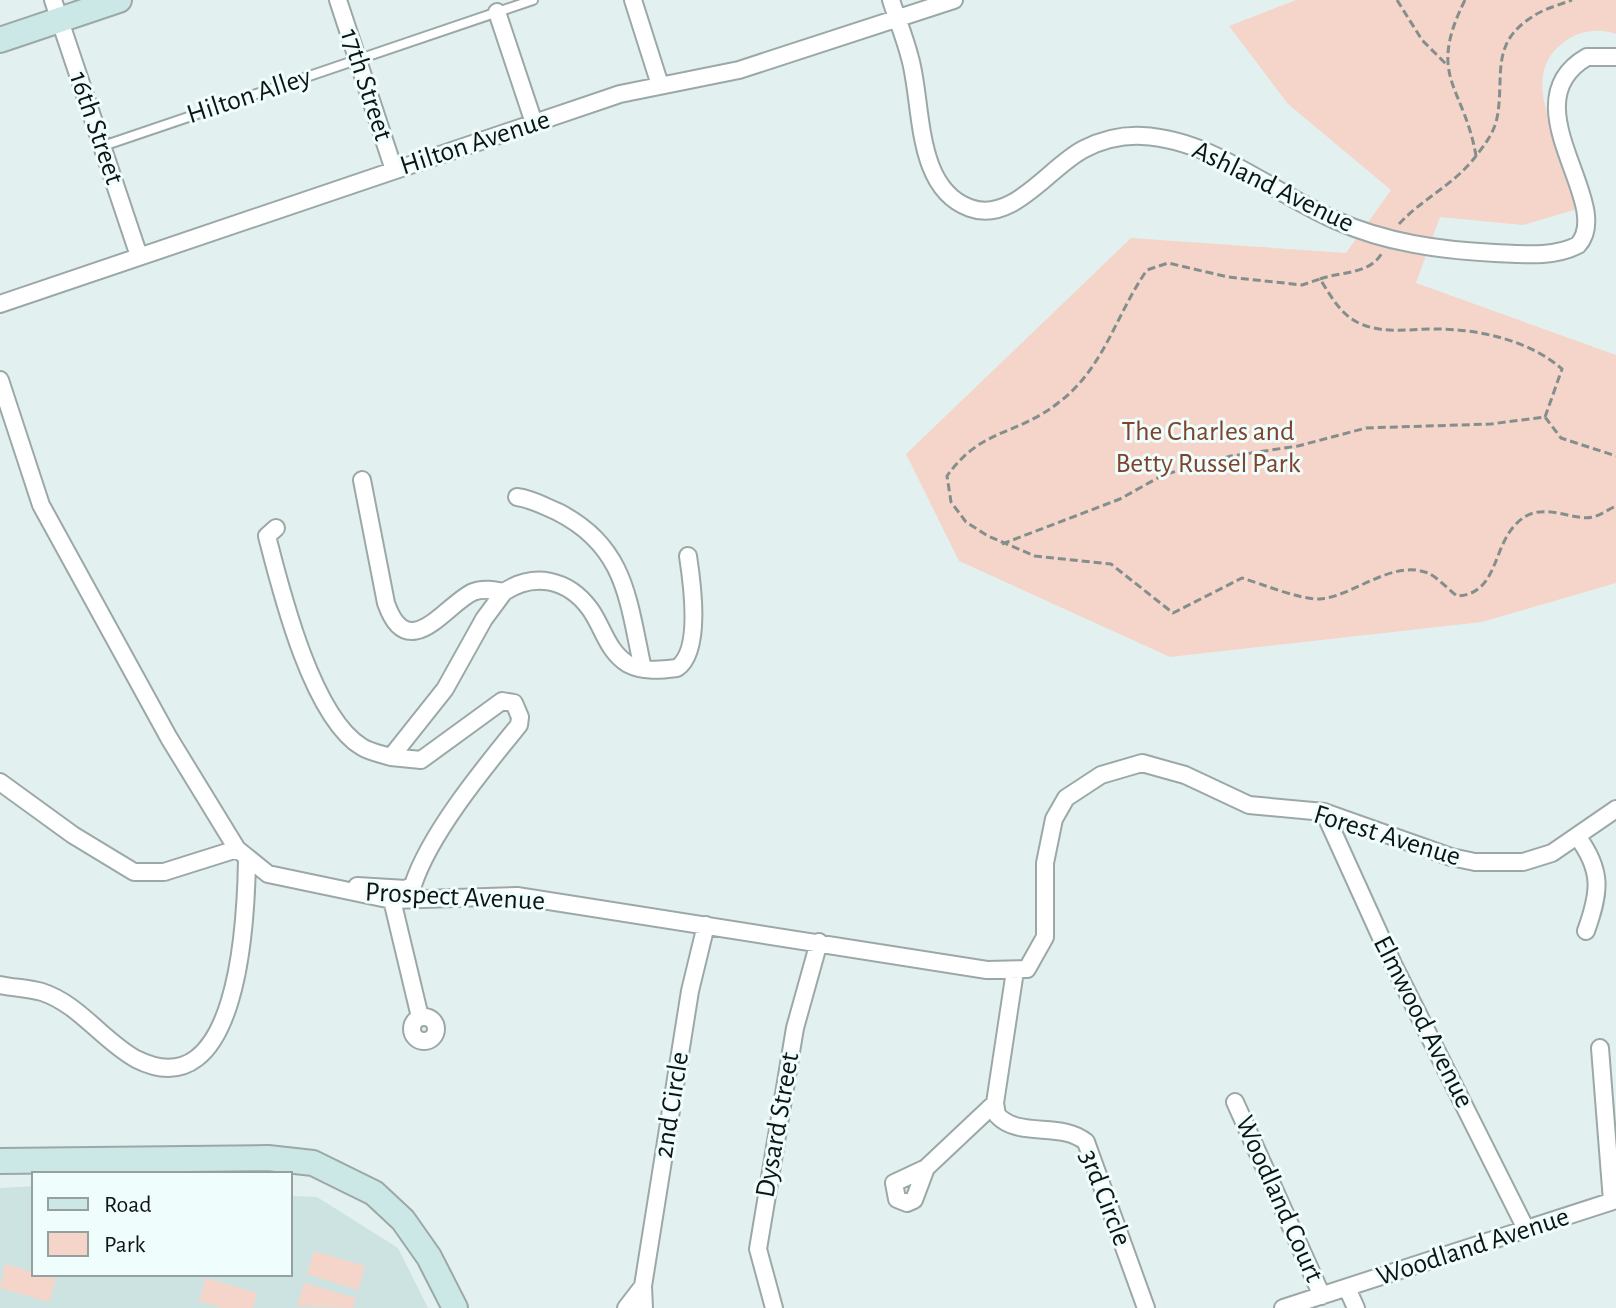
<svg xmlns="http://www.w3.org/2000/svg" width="1616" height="1308" font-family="'Alegreya Sans',sans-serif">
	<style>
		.built { fill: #cce3e1 }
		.green { fill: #f5d5c9 }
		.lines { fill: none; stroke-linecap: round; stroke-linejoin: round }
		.lane-casing { stroke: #9ba8a7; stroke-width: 12 }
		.street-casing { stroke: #9ba8a7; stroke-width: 20 }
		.secondary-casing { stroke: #9ba8a7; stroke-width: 28 }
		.path { stroke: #848f8d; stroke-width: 3; stroke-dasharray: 8 4; stroke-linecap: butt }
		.lane { stroke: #fff; stroke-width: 8 }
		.street { stroke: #fff; stroke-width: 16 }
		.secondary { stroke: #cbe8e6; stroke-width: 24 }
		.labels { text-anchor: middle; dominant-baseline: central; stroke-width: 6; stroke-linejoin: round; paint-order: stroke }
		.street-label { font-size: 28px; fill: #0e1313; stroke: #effefc }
		.park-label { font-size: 28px; fill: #7e432c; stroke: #effefc }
	</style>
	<rect width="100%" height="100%" fill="#e2f1ef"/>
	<!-- built -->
	<path class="built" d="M34 1186V1274H290V1196L317 1197 398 1248 428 1308H0V1188Z"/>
	<!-- green -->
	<path class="green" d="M1296 0H1616V34C1598 28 1580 30 1564 42 1514 79 1563 150 1586 190L1574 210 1523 225 1440 217 1416 283 1616 355V583L1482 622 1170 657 959 561 906 454 1131 238 1346 253 1391 190 1288 104 1229 26Z
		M314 1251 365 1266 358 1290 307 1274Z
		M5 1264 56 1279 49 1302 0 1288Z
		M206 1278 257 1293 253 1308H222L199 1301Z
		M304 1283 356 1298 353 1308 297 1306Z"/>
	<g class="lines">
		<defs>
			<path id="lane" d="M103 146 533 0"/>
			<path id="street" d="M53 0 139 256
				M338 0 394 170
				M633 0 660 85
				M891 0C897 19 905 38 910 58 923 103 914 188 970 208 1013 224 1050 166 1084 149 1102 140 1122 135 1142 136 1212 139 1273 193 1335 220 1386 243 1440 250 1495 253 1521 254 1553 258 1578 245 1616 204 1507 103 1587 57H1616
				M497 12 534 123
				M0 304 620 94 739 70 954 0
				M0 380 41 505 169 738 237 849 268 874 392 900 517 896 987 970 1027 969 1045 937V863L1054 819 1066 798 1101 775 1142 763 1185 775 1249 805 1324 812 1451 857 1475 862H1523L1552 853 1616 809
				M362 480 386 603C408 667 447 603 473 592 483 588 494 590 504 592 534 572 568 579 590 609 603 627 607 651 628 664 643 672 661 670 677 668 702 651 692 582 688 556
				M517 497C532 499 544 506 558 512 627 547 628 602 643 669
				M276 528 267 536C281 591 312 717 362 747 370 752 381 754 391 757L445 689 484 619 504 592
				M0 782 73 835 134 872H164L237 849
				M1324 812 1393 964 1526 1229
				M1577 836C1603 871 1600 892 1586 931
				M357 886 406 889 413 885C430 833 484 768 519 725L520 717 514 703 502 701 421 760 391 757
				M392 900 420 1017
				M1015 971 995 1103 997 1115C1019 1139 1061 1121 1086 1142L1146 1308
				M0 985C14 988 29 988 42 992 79 1004 103 1041 136 1059 239 1111 246 919 247 860
				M412 1029a12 12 0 1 1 24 0a12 12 0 1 1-24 0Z
				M1600 1048 1612 1201
				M1235 1102 1322 1296
				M926 1168 914 1200 907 1203 897 1199 894 1183Z
				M926 1168 995 1103
				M643 1286 690 991 706 925
				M1347 1288 1356 1308
				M626 1308 643 1286 644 1308
				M774 1308 758 1249 795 1028 819 942
				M1283 1308 1616 1200"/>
			<path id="secondary" d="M0 40 119 0
				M0 1161 268 1158 313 1163 374 1193 403 1220 429 1257 455 1308"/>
		</defs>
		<!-- lane casing -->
		<use href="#lane" class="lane-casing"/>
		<!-- street casing -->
		<use href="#street" class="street-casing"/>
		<!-- secondary casing -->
		<use href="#secondary" class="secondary-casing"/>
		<!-- path -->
		<path class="path" d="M1397 0 1422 40 1448 66
			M1465 0C1426 78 1464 85 1476 156 1485 144 1494 133 1497 118 1505 77 1489 44 1532 17 1543 9 1559 5 1572 0
			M1399 224C1423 198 1454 185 1476 156
			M1320 279C1342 271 1371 275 1383 251
			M1545 417 1562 369C1529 340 1478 329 1435 329 1409 329 1385 334 1361 324 1341 316 1331 296 1320 279L1302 285 1228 277 1168 263 1147 270C1116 314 1104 369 1058 403 1016 436 981 428 947 476L951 502 966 522 988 536 1035 556 1111 564 1173 613 1242 578C1262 584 1301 600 1320 599 1354 596 1392 559 1428 573 1437 577 1448 589 1457 596 1498 594 1492 548 1516 524 1540 498 1571 522 1593 517 1601 515 1609 509 1616 506
			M1545 417 1561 438 1616 456
			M1002 544 1120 499 1163 475 1231 456 1298 446 1366 428 1491 424 1545 417"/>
		<!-- lane -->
		<use href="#lane" class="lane"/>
		<!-- street -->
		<use href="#street" class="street"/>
		<!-- secondary -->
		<use href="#secondary" class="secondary"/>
	</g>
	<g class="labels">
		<!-- street labels -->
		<g class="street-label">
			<text transform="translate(366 85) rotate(72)">17th Street</text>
			<text transform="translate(249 96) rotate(-18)">Hilton Alley</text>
			<text transform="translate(96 128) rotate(71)">16th Street</text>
			<text transform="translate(475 143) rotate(-18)">Hilton Avenue</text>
			<text transform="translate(1273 187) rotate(26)">Ashland Avenue</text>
			<text transform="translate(1387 836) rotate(17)">Forest Avenue</text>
			<text transform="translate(455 897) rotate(3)">Prospect Avenue</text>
			<text transform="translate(1423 1022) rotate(63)">Elmwood Avenue</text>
			<text transform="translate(672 1105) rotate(-81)">2nd Circle</text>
			<text transform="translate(778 1125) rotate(-80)">Dysard Street</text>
			<text transform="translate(1105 1198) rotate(69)">3rd Circle</text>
			<text transform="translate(1279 1199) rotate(66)">Woodland Court</text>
			<text transform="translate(1473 1247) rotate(-18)">Woodland Avenue</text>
		</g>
		<!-- park labels -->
		<g class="park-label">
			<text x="1208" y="432">The Charles and<tspan x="1208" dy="32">Betty Russel Park</tspan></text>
		</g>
	</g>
	<!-- legend -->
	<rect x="32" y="1172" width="260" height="104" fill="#effefc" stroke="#95a09f" stroke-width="2"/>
	<rect x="48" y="1198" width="40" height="12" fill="#cbe8e6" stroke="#95a09f" stroke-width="2"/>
	<text x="104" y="1212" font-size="24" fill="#0e1313">Road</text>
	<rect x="48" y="1232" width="40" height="24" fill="#f5d5c9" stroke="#95a09f" stroke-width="2"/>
	<text x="104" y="1252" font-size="24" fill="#0e1313">Park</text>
</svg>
